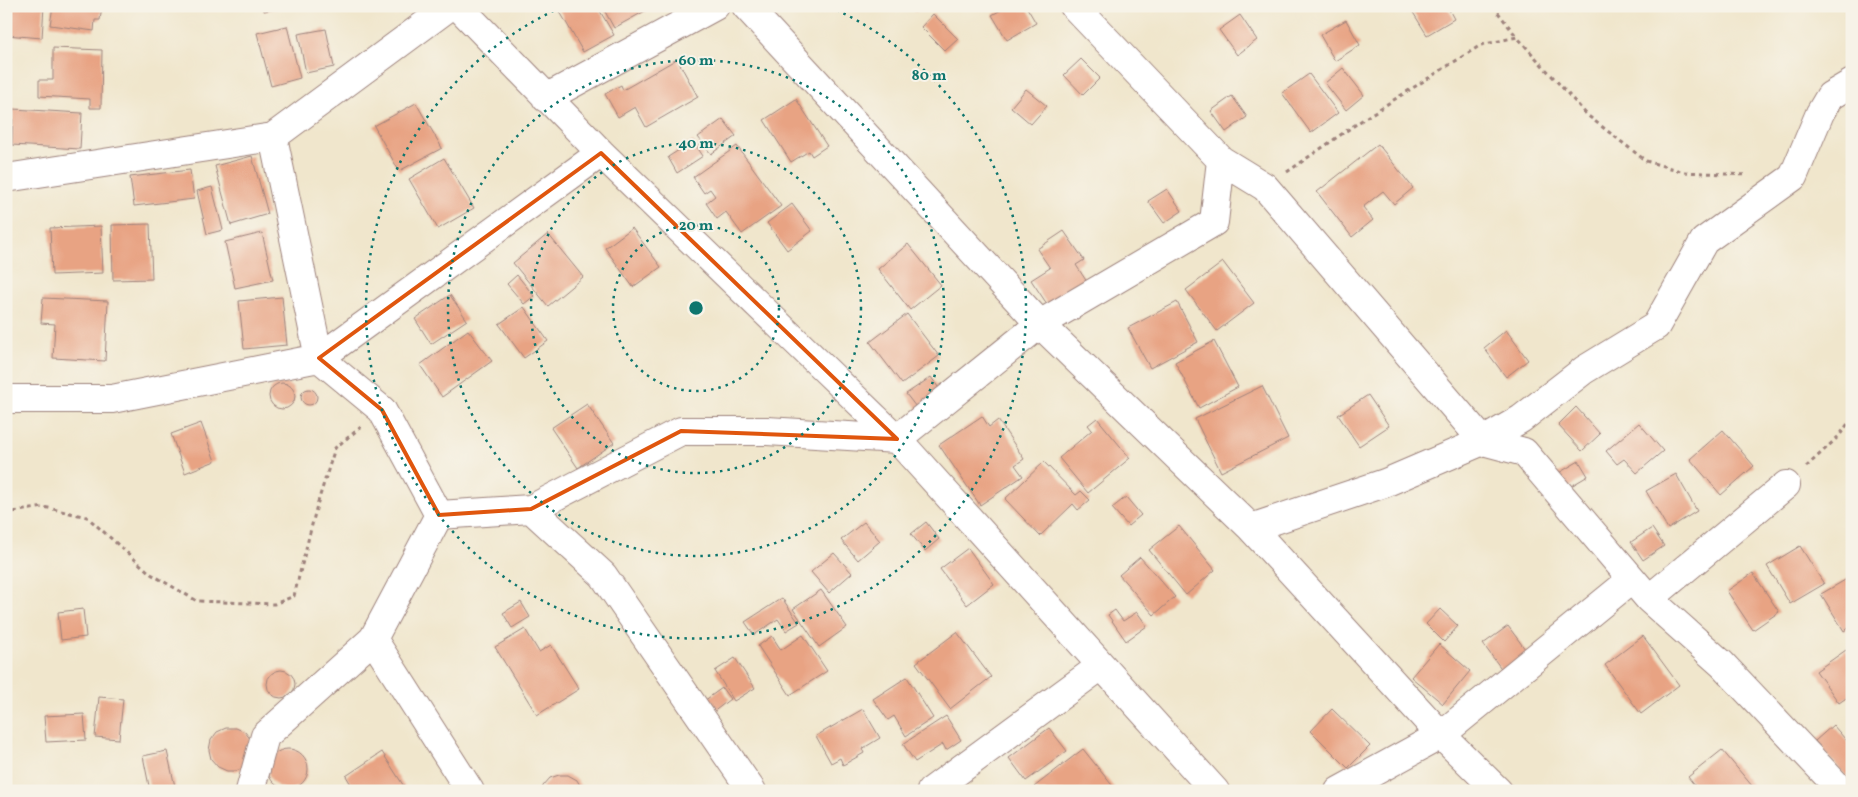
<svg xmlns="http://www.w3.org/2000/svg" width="1858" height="797" font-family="Vollkorn,serif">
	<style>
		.building { fill: #e8a383 }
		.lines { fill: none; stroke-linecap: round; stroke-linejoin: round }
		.minor-casing { stroke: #9d827c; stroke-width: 30 }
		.path { stroke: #9d827c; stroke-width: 3; stroke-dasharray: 4 4; stroke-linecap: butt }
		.minor { stroke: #fff; stroke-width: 28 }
		.marked { fill: none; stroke: #e0560e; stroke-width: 4; stroke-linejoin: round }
		.ring { fill: none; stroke: #0f766e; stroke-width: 2.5; stroke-dasharray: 2.5 5 }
		.centre { fill: #0f766e; stroke: #f7f3e8; stroke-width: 2.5 }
		.ring-label { font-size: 15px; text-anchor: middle; font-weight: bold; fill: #0f766e; stroke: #f7f3e8; stroke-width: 4; stroke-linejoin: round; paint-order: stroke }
	</style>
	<rect width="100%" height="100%" fill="#f7f3e8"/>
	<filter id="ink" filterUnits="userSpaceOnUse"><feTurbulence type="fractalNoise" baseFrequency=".02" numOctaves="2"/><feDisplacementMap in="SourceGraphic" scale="10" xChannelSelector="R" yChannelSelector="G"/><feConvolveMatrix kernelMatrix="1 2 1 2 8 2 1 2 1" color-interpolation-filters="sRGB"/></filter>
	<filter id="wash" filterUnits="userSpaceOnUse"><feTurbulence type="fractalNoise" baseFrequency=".0096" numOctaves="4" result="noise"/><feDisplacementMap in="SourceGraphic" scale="20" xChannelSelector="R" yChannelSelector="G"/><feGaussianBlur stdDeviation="1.12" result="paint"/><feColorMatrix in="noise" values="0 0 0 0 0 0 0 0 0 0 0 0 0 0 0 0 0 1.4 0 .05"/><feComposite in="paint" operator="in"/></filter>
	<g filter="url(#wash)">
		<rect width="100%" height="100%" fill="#f0e6cc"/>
		<g id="blocks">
			<!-- building -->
			<path class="building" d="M6 6H44L42 38 6 35Z
				M53 6 102 7 100 20H95L94 31 50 25Z
				M263 6H283V7L264 11Z
				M565 6H597L614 35 583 52 559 10Z
				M602 6H654L614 28Z
				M910 6H922L915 12Z
				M1008 6H1026L1036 23 1007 40 992 15Z
				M1409 6H1447L1454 19 1427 35Z
				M933 14 958 39 945 51 921 27Z
				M1240 15 1257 40 1237 55 1219 30Z
				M1346 20 1360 45 1335 61 1320 35Z
				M287 26 300 78 271 86 257 33Z
				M326 29 334 67 306 73 298 34Z
				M53 48 102 50 101 108H90V99L39 96V80H53Z
				M677 59 698 97 646 127 635 107 618 117 605 94 621 85 623 90Z
				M1081 59 1100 78 1083 95 1064 75Z
				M1343 68 1364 95 1346 110 1325 83Z
				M1309 74 1338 113 1311 133 1282 93Z
				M1026 89 1047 106 1031 124 1011 107Z
				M1232 96 1247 117 1226 132 1211 111Z
				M796 99 827 146 812 156 809 151 791 162 764 120Z
				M416 103 442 148 399 171 374 126Z
				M13 109 82 113 80 149 12 145Z
				M723 119 736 136 711 154 698 137Z
				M693 141 703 156 677 173 668 157Z
				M1378 144 1413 188 1394 204 1383 191 1363 207 1373 220 1352 237 1317 192Z
				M737 146 781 206 742 234 726 212 717 219 706 203 715 196 710 189 704 193 693 177Z
				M252 156 268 214 231 225 215 166Z
				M444 158 474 208 438 229 409 179Z
				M190 170 194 199 134 206 130 177Z
				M212 187 223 230 207 234 197 191Z
				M1167 189 1182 211 1164 223 1148 201Z
				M792 204 812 231 787 250 767 223Z
				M150 224 152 279 113 280 112 225Z
				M101 226 103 273 52 275 50 228Z
				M632 228 661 267 633 287 605 248Z
				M1064 231 1084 260 1076 265 1087 282 1049 307 1031 280 1050 268 1037 249Z
				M262 233 273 280 235 288 225 242Z
				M548 234 583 277 548 306 513 263Z
				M908 244 941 285 910 310 878 269Z
				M1223 262 1254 303 1217 331 1186 290Z
				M517 275 534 296 524 304 507 284Z
				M450 295 467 320 431 344 415 319Z
				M282 297 287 345 244 349 239 301Z
				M43 298 108 301 105 361 53 358 55 324 41 323Z
				M1177 302 1198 342 1150 368 1128 328Z
				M524 307 548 341 524 358 499 324Z
				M907 314 939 356 902 384 870 342Z
				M468 330 492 361 442 397 420 365Z
				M1506 330 1528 360 1506 377 1484 348Z
				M1214 341 1238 387 1199 408 1175 362Z
				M931 377 943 394 919 411 906 394Z
				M269 396a13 13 0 1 1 26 0a13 13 0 1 1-26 0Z
				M1262 386 1288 438 1221 472 1195 419Z
				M301 397a8 8 0 1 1 16 0a8 8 0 1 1-16 0Z
				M1368 395 1389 426 1359 446 1338 415Z
				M587 404 614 443 578 468 551 428Z
				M1576 407 1600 434 1582 451 1558 425Z
				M982 416 989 427 998 420 1024 459 1015 465 1023 476 980 505 939 445Z
				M1097 418 1130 458 1088 493 1059 458 1092 430 1088 425Z
				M201 423 215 461 185 473 171 434Z
				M1639 423 1663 451 1637 473 1624 459 1617 464 1606 451Z
				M1723 430 1754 466 1721 495 1690 459Z
				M1579 461 1588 476 1566 489 1557 474Z
				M1044 462 1076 495 1081 491 1090 500 1078 510 1073 504 1040 536 1005 499Z
				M1676 474 1697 511 1668 529 1646 491Z
				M1126 497 1141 515 1128 526 1112 508Z
				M864 522 880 541 858 560 841 540Z
				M926 522 939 539 925 551 911 534Z
				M1179 526 1215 570 1186 595 1149 550Z
				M1652 528 1664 546 1643 560 1631 542Z
				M1800 546 1824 584 1790 604 1767 566Z
				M968 548 994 584 967 605 940 569Z
				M834 553 852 573 829 593 811 572Z
				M1140 557 1175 597 1154 615 1119 575Z
				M1753 573 1779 612 1753 630 1727 591Z
				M1852 576V626L1844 631 1821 594Z
				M821 590 847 627 819 647 793 609Z
				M782 598 799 623 786 631 778 619 754 635 745 622Z
				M521 602 530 617 512 628 503 613Z
				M83 609 86 637 61 640 58 612Z
				M1440 609 1458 626 1444 642 1426 624Z
				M1115 610 1123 621 1137 612 1147 626 1126 641 1108 615Z
				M1508 626 1528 653 1503 671 1483 644Z
				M525 629 539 652 551 645 579 689 537 715 495 647Z
				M957 632 991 677 950 709 916 663Z
				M803 635 827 671 790 695 758 646 772 636 781 650Z
				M1643 636 1679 685 1641 714 1605 665Z
				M1439 644 1470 671 1443 704 1411 677Z
				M1846 650 1852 659V694L1839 703 1816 671Z
				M735 658 755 688 734 701 715 671Z
				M267 684a14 14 0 1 1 28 0a14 14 0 1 1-28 0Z
				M907 677 933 718 906 736 894 716 888 720 873 699Z
				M722 688 730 699 712 713 704 701Z
				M99 697 123 699 119 739 95 737Z
				M863 709 880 738 862 749 864 753 843 765 840 758 831 763 816 736Z
				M1332 709 1370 746 1348 768 1311 731Z
				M84 714 86 740 46 742 44 716Z
				M946 716 961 740 946 750 943 744 915 762 903 744Z
				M1833 725 1852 747V774L1848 778 1815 741Z
				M226 728H236L245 732 251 740 245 767 236 771H227L218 767 211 759 209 750 211 740 217 732Z
				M1049 728 1067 751 1026 781 1009 758Z
				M268 769a20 20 0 1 1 40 0a20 20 0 1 1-40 0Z
				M1083 749 1115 789 1113 791H1037L1034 787Z
				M1722 750 1753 787 1748 791H1699L1688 777Z
				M167 751 176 791H150L143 756Z
				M382 752 407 791H355L346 776Z
				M559 775H568L577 780 583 791H542L543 786 550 778Z
				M426 785 429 791H417Z"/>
		</g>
	</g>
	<g filter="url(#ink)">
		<use href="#blocks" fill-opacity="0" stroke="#9d827c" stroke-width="1"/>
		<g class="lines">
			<defs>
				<path id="minor" d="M450 6 273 137 319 358 382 410 439 515 531 509 603 575 752 791
					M458 6 601 153 897 439 1215 791
					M746 6 1040 324 1251 528 1441 735 1498 791
					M546 98 715 6
					M1221 160 1265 187 1483 441 1521 419 1584 370 1656 326 1704 241 1793 177 1820 113 1830 96 1852 83
					M6 178 273 137
					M6 399H112L319 358 601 153
					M531 509 681 431H767L897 439 1040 324 1214 222 1221 160 1074 6
					M1251 528 1385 483 1483 441 1524 452 1649 599 1722 664 1842 791
					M1649 599 1786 485
					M373 639 470 791
					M250 791 265 736 373 639 439 515
					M931 791 1101 666
					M1339 791 1441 735 1631 580"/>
			</defs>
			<!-- minor casing -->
			<use href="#minor" class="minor-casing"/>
			<!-- path -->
			<path class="path" d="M1493 6 1517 37
				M1287 172 1365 118 1481 45 1517 37 1587 115 1646 161 1684 172 1747 175
				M1806 467 1839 436 1852 418
				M6 513 44 507 87 517 151 574 197 601 274 604 294 596 317 505 335 448 361 427"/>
			<!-- minor -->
			<use href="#minor" class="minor"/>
		</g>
	</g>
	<!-- marked area -->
	<path class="marked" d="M601 153 897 439 681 431 531 509 439 515 382 410 319 358Z"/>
	<!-- distance rings -->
	<g class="ring">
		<circle cx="696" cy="308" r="83"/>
		<circle cx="696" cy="308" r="165"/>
		<circle cx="696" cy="308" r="248"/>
		<path d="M830 7A330 330 0 1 1 562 7"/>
	</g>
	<circle cx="696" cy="308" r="8" class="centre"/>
	<g class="ring-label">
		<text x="696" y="65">60 m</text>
		<text x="929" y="80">80 m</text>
		<text x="696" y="148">40 m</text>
		<text x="696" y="230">20 m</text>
	</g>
	<!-- margin -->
	<rect width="1858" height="797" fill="none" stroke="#f7f3e8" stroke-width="25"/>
</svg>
